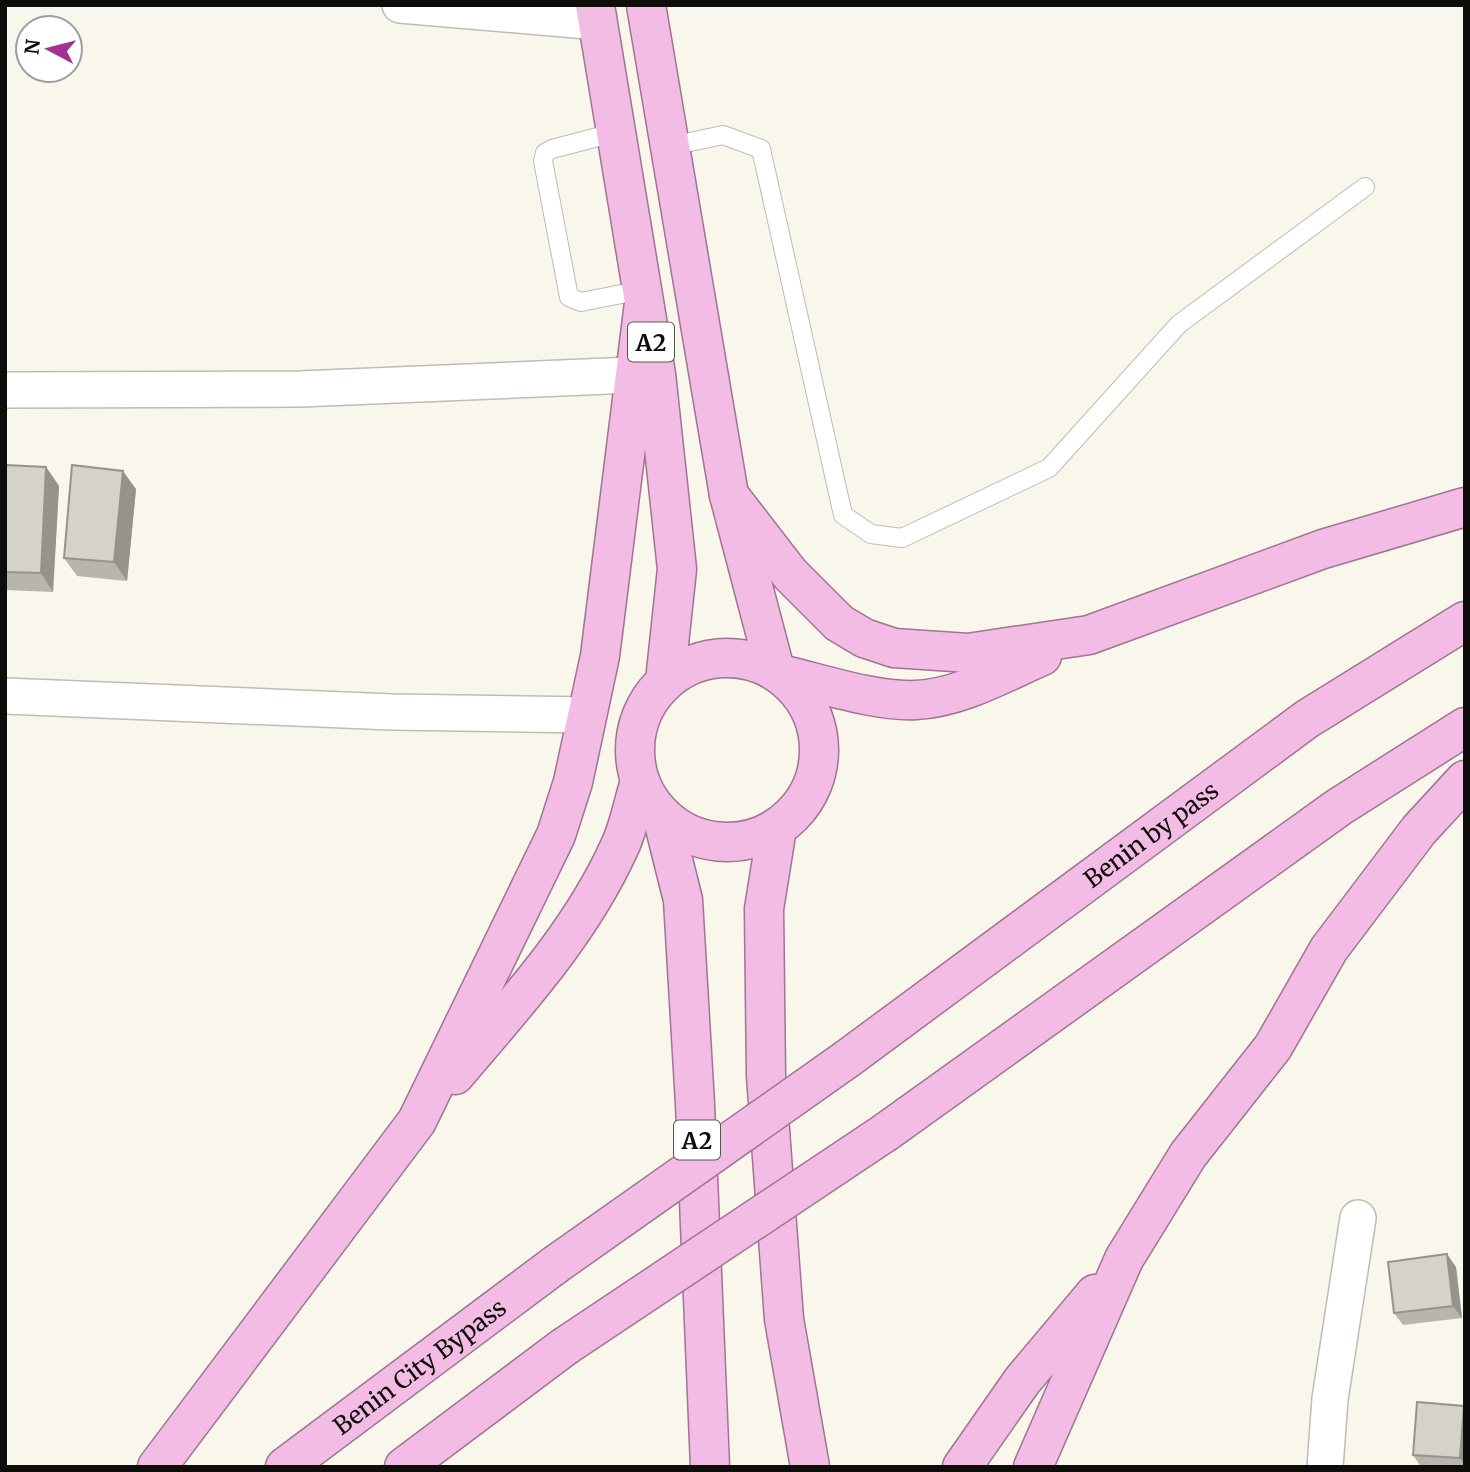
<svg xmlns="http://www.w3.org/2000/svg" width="1470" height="1472" font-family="Merriweather,serif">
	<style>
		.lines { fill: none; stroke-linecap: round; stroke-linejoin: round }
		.service-casing { stroke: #bfbcb2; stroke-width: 20 }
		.minor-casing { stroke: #bfbcb2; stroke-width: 38 }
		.trunk-casing { stroke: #a07493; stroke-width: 41 }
		.service { stroke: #fff; stroke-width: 18 }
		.minor { stroke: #fff; stroke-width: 35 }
		.trunk { stroke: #f2bce4; stroke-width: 38 }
		.trunk-bridge-casing { stroke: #a07493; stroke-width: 41; stroke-linecap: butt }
		.trunk-bridge { stroke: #f2bce4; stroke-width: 38 }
		.wall { fill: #b7b5ac }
		.shaded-wall { fill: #95938c }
		.building { fill: #d5d2c8; stroke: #95938c; stroke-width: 2 }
		.labels { text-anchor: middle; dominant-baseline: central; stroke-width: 5; stroke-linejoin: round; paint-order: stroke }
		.shield { fill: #fff; stroke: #565653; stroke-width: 2 }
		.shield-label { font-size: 23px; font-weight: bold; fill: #0e0d09 }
		.street-label { font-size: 24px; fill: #0e0d09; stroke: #fff }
	</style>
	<rect width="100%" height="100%" fill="#f9f6eb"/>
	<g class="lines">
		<defs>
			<path id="service" d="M617 132 552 149 545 153 543 161 569 297 581 302 642 290
				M671 146 723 135 761 149 843 515 871 534 902 538 1049 468 1179 324 1365 187"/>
			<path id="minor" d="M400 5 598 22
				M5 390 300 389 656 374
				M5 696 392 712 588 715
				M1325 1467 1330 1399 1358 1218"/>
			<g id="trunk">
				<path d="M595 5 656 374 677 569 665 681"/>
				<path d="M646 5 729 495 775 670"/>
				<path d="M729 495 790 574 839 623 864 638 894 648 968 653 1089 635 1323 549 1465 507"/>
				<circle cx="727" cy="750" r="92"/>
				<path d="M784 675C823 684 876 702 916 700 960 698 1003 673 1042 656"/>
				<path d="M662 816 683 900 695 1104 710 1467"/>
				<path d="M777 828 764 909 766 1076 784 1319 810 1467"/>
				<path id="s1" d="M847 1059 1307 719 1465 621"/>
				<path d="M455 1075C515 1004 580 934 619 848 629 828 633 803 640 781"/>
				<path d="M886 1132 1339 807 1465 727"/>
				<path d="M157 1467 417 1121 556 835 573 782 600 656 644 303"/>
				<path id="s2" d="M285 1467 555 1265"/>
				<path d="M404 1467 564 1347"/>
				<path d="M962 1467 1022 1381 1095 1294"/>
				<path d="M1033 1467 1124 1259 1188 1155 1273 1047 1329 949 1419 830 1465 780"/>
			</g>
		</defs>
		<!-- service casing -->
		<use href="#service" class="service-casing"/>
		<!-- minor casing -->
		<use href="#minor" class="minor-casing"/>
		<!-- trunk casing -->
		<use href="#trunk" class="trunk-casing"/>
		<!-- service -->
		<use href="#service" class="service"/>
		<!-- minor -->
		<use href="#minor" class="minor"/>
		<!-- trunk -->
		<use href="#trunk" class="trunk"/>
		<defs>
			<path id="trunk-bridge" d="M555 1265 847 1059
				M564 1347 886 1132"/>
		</defs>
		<!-- trunk-bridge casing -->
		<use href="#trunk-bridge" class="trunk-bridge-casing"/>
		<!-- trunk-bridge -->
		<use href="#trunk-bridge" class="trunk-bridge"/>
	</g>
	<!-- wall -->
	<path class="wall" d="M5 465 46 467 59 486 53 592 5 590Z
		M136 489 127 581 77 576 64 558Z
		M1456 1267 1462 1318 1403 1325 1394 1313Z
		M1465 1407V1467H1421L1413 1455Z"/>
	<!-- shaded-wall -->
	<path class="shaded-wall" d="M46 467 59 486 53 592 41 573Z
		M123 471 136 489 127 581 114 562Z
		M1447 1254 1456 1267 1462 1318 1453 1306Z
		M1464 1406 1465 1407V1465L1460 1458Z"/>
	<!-- building -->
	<path class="building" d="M5 465 46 467 41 573 5 572Z
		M72 465 123 471 114 562 64 558Z
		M1447 1254 1453 1306 1394 1313 1388 1262Z
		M1417 1402 1464 1406 1460 1458 1413 1455Z"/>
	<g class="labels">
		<!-- shield labels -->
		<g class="shield">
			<rect x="628" y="322.5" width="46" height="39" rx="5"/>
			<rect x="674" y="1120.5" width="46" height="39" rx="5"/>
		</g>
		<g class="shield-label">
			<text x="651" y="342">A2</text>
			<text x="697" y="1140">A2</text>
		</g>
		<!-- street labels -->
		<g class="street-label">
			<text stroke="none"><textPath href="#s1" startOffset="378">Benin by pass</textPath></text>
			<text stroke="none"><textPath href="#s2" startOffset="168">Benin City Bypass</textPath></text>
		</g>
	</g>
	<!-- border -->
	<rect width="1470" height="1472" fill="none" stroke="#0e0d09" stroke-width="14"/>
	<!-- north arrow -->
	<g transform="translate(49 49) rotate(277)"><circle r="33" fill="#ffffff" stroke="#9f9e9d" stroke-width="2"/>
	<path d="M0-5L12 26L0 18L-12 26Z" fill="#a23290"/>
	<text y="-10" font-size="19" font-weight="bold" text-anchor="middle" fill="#0e0d09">N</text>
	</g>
</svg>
